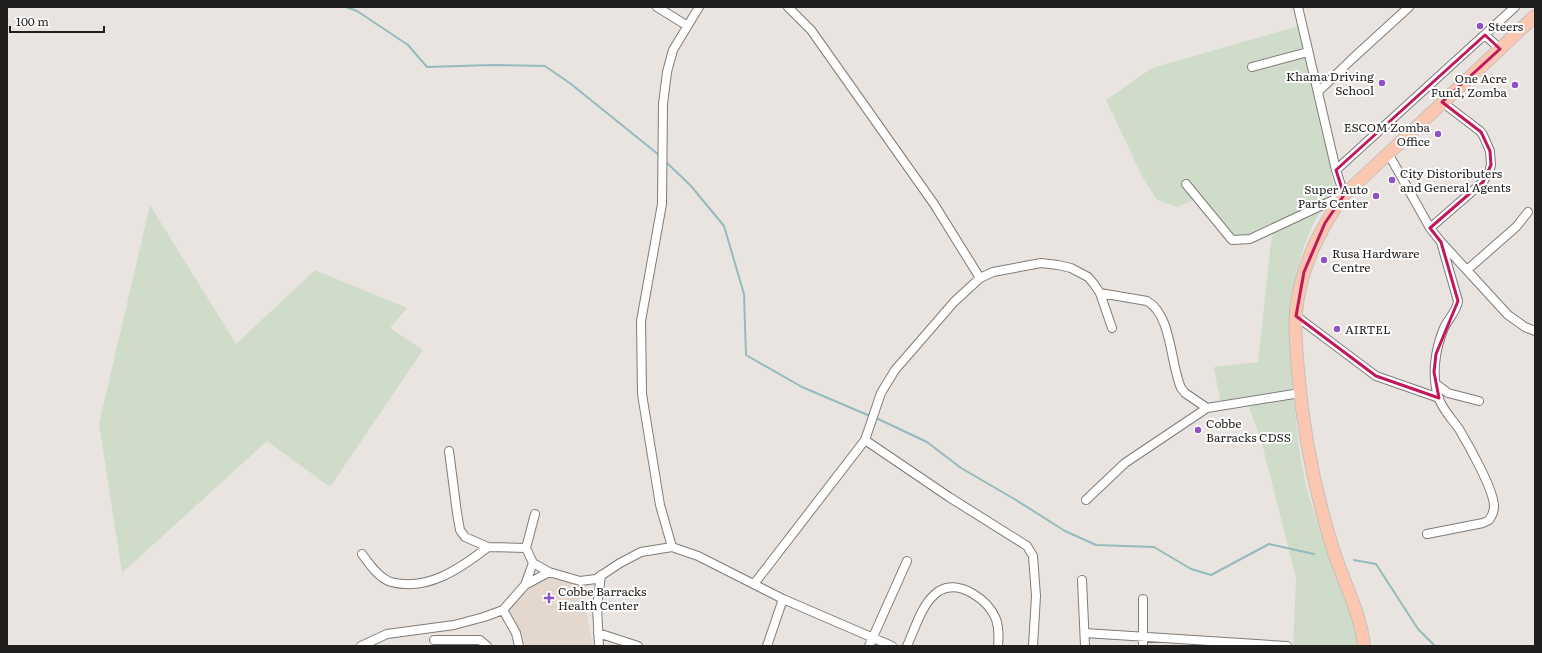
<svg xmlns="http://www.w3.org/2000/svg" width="1542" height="653" font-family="Literata,serif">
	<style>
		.built { fill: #e4d8ce }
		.green { fill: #d0dcca }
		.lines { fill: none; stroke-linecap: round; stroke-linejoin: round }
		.stream { stroke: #93bbbe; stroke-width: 2 }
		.minor-casing { stroke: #807c77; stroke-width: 10 }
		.highway-casing { stroke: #c1c0c0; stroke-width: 14 }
		.minor { stroke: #fff; stroke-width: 8 }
		.highway { stroke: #fcc7b1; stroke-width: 12 }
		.marked { fill: none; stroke: #c2185b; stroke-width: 3; stroke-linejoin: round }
		.poi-dot { fill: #8f51c7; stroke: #fff; stroke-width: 1.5 }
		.labels { text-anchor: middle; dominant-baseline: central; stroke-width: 4; stroke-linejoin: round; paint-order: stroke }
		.poi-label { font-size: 12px; fill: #211f1d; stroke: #fff; text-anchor: start }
	</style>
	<rect width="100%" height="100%" fill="#eae4e0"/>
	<!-- built -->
	<path class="built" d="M549 572 580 581 593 646H519L503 610 525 585Z"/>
	<!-- green -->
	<path class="green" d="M1302 25 1318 92 1332 177 1335 189 1344 195C1325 198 1315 220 1308 236 1285 293 1289 353 1295 412 1298 439 1301 467 1308 493 1318 529 1335 563 1347 599 1352 614 1354 630 1358 646H1293L1296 578 1261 440 1247 402 1221 406 1214 367 1258 362 1270 250 1273 232 1232 240 1198 198 1177 207 1157 200 1142 176 1106 100 1152 68Z
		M150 205 236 344 315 270 407 308 390 328 423 350 330 487 267 441 122 573 99 424Z"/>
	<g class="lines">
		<!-- stream -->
		<path class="stream" d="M346 7 357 11 408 45 427 67 492 65 545 66 571 84 659 155
			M665 161 691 186 724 226 744 294 746 355 802 387 870 416
			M874 417 927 442 961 468 1016 500 1065 531 1096 545 1154 547 1191 569 1211 575 1269 544 1314 554
			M1354 560 1376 564 1418 629 1435 646"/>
		<defs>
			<path id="minor" d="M657 7 686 25
				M788 7 811 30 934 204 980 278
				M1485 35 1500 49
				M1252 67 1308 52
				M1318 92 1352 59 1409 7
				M1388 153 1430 228 1441 242 1508 315 1525 327 1535 331
				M1336 170 1515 7
				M1186 184 1232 240 1250 239 1344 195 1336 170 1298 7
				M1430 228 1483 182 1489 172 1491 165 1490 151 1483 135 1480 131 1442 102
				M1467 270 1516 227 1528 212
				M1100 293 1147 301C1172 315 1170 363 1181 388L1185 393 1207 408
				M1296 316 1376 376 1439 398
				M1436 384 1448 393 1479 401
				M865 440 949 497 1027 546 1033 556 1036 596 1033 646
				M449 451 457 513 460 530 465 537 488 547 526 548
				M1086 500 1125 463 1207 408 1300 393
				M535 514 526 548 533 563 549 572 580 581 596 579 620 563 641 552 672 547 698 556 783 599 892 646
				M1427 534 1483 523 1489 520C1492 516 1494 511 1494 506 1494 490 1468 444 1459 429 1452 419 1443 410 1439 399 1431 377 1435 349 1444 328 1448 319 1457 311 1458 301L1441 242
				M672 547 660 505 642 394 641 321 662 204 663 104 667 72 673 50 699 7
				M362 554C369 564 379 578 391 582 427 592 461 568 488 547
				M1082 580 1085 646
				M754 584 865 440 881 393 895 370 954 302 980 278 993 272 1041 263 1058 265 1071 268 1088 277 1094 284 1100 293 1112 328
				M525 585 533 563
				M503 610 516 633 519 646
				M598 633 638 646
				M1085 633 1287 646
				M434 640H480L487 646
				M361 646 387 634 454 625 484 617 503 610 525 585 549 572
				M599 646 597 607 601 575
				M767 646 783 599
				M869 646 907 561
				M907 646C915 629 922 602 939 591 960 579 988 600 996 619 999 628 999 636 998 646
				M1143 646V599"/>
			<path id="highway" d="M1364 646C1360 610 1342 580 1332 546 1314 488 1303 431 1298 371 1296 345 1293 318 1299 293 1306 256 1323 225 1344 195L1535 16"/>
		</defs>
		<!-- minor casing -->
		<use href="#minor" class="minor-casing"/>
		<!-- highway casing -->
		<use href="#highway" class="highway-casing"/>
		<!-- minor -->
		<use href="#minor" class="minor"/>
		<!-- highway -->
		<use href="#highway" class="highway"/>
	</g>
	<!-- marked area -->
	<path class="marked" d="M1485 35 1500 49 1442 102 1481 132 1490 151 1491 165 1483 182 1430 228 1441 242 1458 301 1436 354 1434 372 1439 398 1376 376 1296 316 1304 272 1325 223 1344 195 1336 170Z"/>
	<!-- markers -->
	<g class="poi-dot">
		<circle cx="1480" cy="26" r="4"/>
		<circle cx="1382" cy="83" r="4"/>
		<circle cx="1515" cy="85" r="4"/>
		<circle cx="1438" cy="134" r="4"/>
		<circle cx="1392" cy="180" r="4"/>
		<circle cx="1376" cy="196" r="4"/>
		<circle cx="1324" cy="260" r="4"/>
		<circle cx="1337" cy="329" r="4"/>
		<circle cx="1198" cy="430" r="4"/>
		<path d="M547 592h4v4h4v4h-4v4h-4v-4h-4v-4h4z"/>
	</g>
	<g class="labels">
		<!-- poi labels -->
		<g class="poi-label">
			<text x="1488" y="26">Steers</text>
			<text x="1374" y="76" text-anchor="end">Khama Driving<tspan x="1374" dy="14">School</tspan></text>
			<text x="1507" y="78" text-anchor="end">One Acre<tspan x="1507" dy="14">Fund, Zomba</tspan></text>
			<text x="1430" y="127" text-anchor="end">ESCOM Zomba<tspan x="1430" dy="14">Office</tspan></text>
			<text x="1400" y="173">City Distoributers<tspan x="1400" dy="14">and General Agents</tspan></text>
			<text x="1368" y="189" text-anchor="end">Super Auto<tspan x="1368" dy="14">Parts Center</tspan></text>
			<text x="1332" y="253">Rusa Hardware<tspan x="1332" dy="14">Centre</tspan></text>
			<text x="1345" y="329">AIRTEL</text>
			<text x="1206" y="423">Cobbe<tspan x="1206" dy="14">Barracks CDSS</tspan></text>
			<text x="558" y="591">Cobbe Barracks<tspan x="558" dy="14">Health Center</tspan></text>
		</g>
	</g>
	<!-- border -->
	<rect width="1542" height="653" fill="none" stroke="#211f1d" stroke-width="16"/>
	<!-- scale -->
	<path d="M10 26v6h94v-6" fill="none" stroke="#211f1d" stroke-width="2"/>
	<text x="16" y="26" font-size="12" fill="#211f1d" stroke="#ffffff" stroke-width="3" paint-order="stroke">100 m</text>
</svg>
